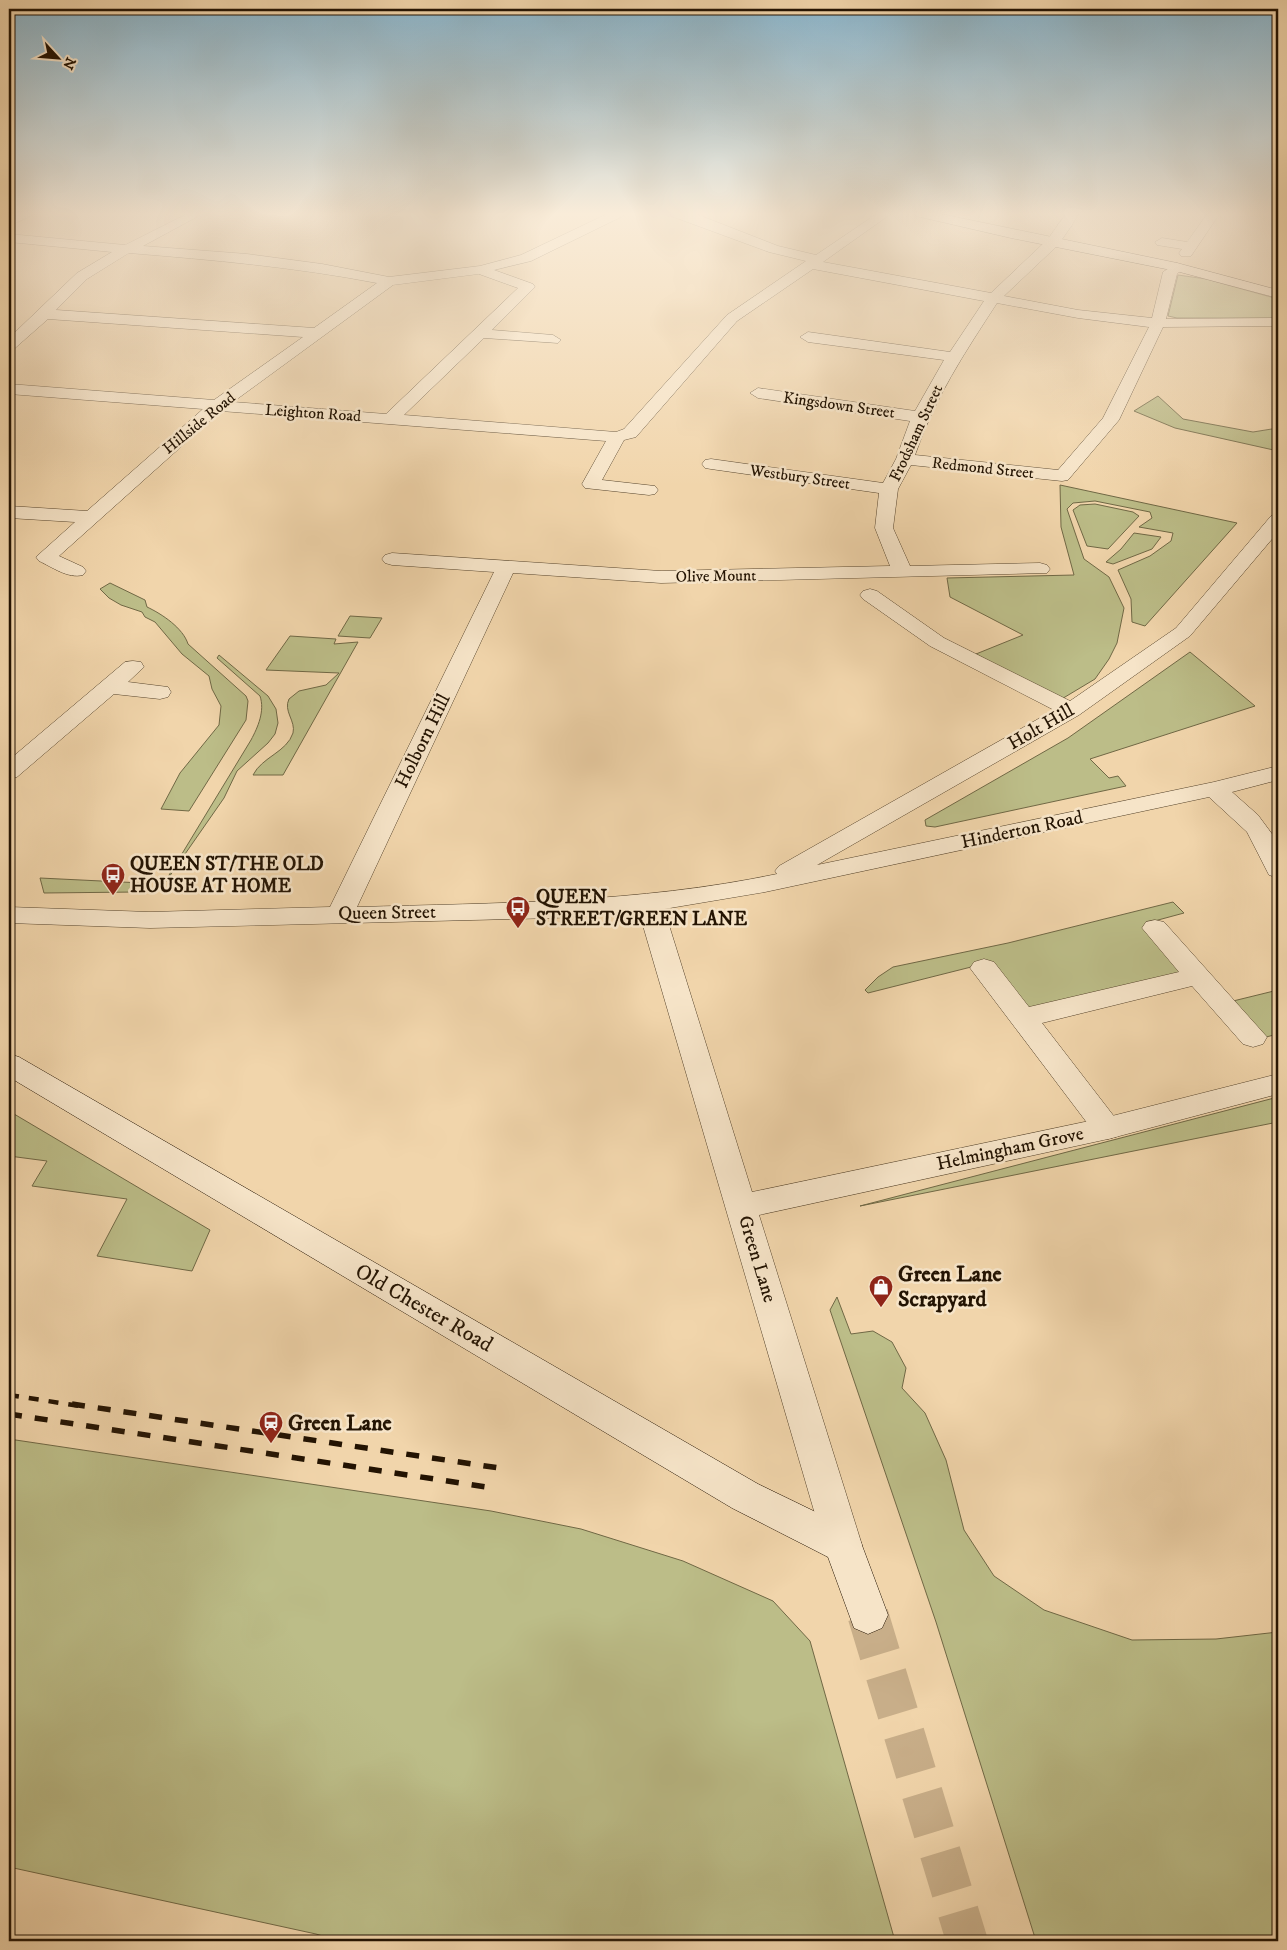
<svg xmlns="http://www.w3.org/2000/svg" width="1287" height="1950" font-family="'IM FELL DW Pica',serif">
	<style>
		.green { fill: #bcbd88; stroke: #706845 }
		.lines { fill: none; stroke-linecap: round; stroke-linejoin: round }
		.secondary-tunnel { stroke: #c8ae89; stroke-width: 41; stroke-dasharray: 41 21; stroke-linecap: butt }
		.pedestrian-casing { stroke: #56442c; stroke-width: 1 }
		.minor-casing { stroke: #56442c; stroke-width: 1 }
		.secondary-casing { stroke: #231302; stroke-width: 1 }
		.pedestrian { fill: #f6e4c8; fill-rule: evenodd }
		.minor { fill: #f6e4c8; fill-rule: evenodd }
		.secondary { fill: #f6e4c8; fill-rule: evenodd }
		.rail-far1 { stroke: #231302; stroke-width: 4.5; stroke-dasharray: 10 10; stroke-linecap: butt }
		.rail { stroke: #231302; stroke-width: 5.5; stroke-dasharray: 13 13; stroke-linecap: butt }
		.labels { text-anchor: middle; dominant-baseline: central; stroke-width: 5; stroke-linejoin: round; paint-order: stroke }
		.far-street-label { font-size: 16px; fill: #231302; stroke: #f6e4c8 }
		.street-label { font-size: 19px; fill: #231302; stroke: #f6e4c8 }
		.poi-label { font-size: 19px; font-weight: bold; fill: #231302; stroke: #f6e4c8; text-anchor: start }
		.near-poi-label { font-size: 22px; font-weight: bold; fill: #231302; stroke: #f6e4c8; text-anchor: start }
		.near-street-label { font-size: 22px; fill: #231302; stroke: #f6e4c8 }
	</style>
	<rect width="100%" height="100%" fill="#f1d5ab"/>
	<filter id="stains"><feTurbulence type="fractalNoise" baseFrequency=".004" numOctaves="4"/><feColorMatrix values="0 0 0 0 .2 0 0 0 0 .09 0 0 0 0 .02 0 0 0 .5 -.17"/></filter>
	<radialGradient id="worn" r=".72"><stop offset=".6" stop-color="#630" stop-opacity="0"/><stop offset="1" stop-color="#630" stop-opacity=".3"/></radialGradient>
	<!-- green -->
	<path class="green" d="M1178 275 1206 279 1278 299V318H1177L1168 316Z
		M1158 396 1183 419 1253 432 1278 428V451L1175 428 1134 411Z
		M1060 485 1237 523 1145 626 1132 622 1131 599 1118 570 1150 556 1171 541 1173 533 1139 527 1152 518 1150 512 1095 501 1073 503 1067 509 1084 559 1109 577 1124 608 1117 643 1109 659 1095 679 1060 700 976 654 1023 635 950 597 947 578 1074 575 1061 527Z
		M1095 504 1133 512 1139 516 1108 549 1087 546 1073 510 1080 505Z
		M1134 533 1161 537 1152 549 1113 564 1106 562 1121 549Z
		M110 583 145 600 147 607C162 614 183 628 188 644L246 696 248 701 246 720 189 811 161 809 180 773 219 725 221 706 212 689 209 676 182 654 155 622 145 617 142 612 121 605 109 598 100 589Z
		M350 616 382 618 370 638 338 636Z
		M290 636 336 639 334 644 358 642 283 775H253C262 757 287 752 293 733 296 721 283 711 289 699L299 691 326 685 339 673 266 670Z
		M1190 652 1255 706 1090 759 1109 778 1118 776 1126 786 935 827 926 826 925 820 1068 738Z
		M219 655 268 696 276 709 278 723 275 734 268 743 237 771 224 798 160 890 251 740C258 727 265 711 260 696L217 658Z
		M40 878 142 883 136 892 44 893Z
		M1173 902 1184 913 1147 923 1191 974 1027 1014 987 963 868 993 865 990 878 977 893 967 1008 943Z
		M1278 990V1034L1262 1038 1229 1002Z
		M1278 1097V1122L860 1206Z
		M9 1111 210 1230 192 1271 97 1256 127 1199 32 1186 47 1161 9 1156Z
		M837 1297 851 1334 873 1331 892 1342 906 1368 902 1388 925 1413 946 1460 964 1530 994 1576 1044 1610 1132 1640 1216 1639 1278 1632V1941H1036L936 1622 830 1310Z
		M9 1439 491 1511 581 1529 683 1561 773 1601 810 1641 895 1941H339L316 1934 9 1867Z"/>
	<g class="lines">
		<!-- secondary-tunnel -->
		<path class="secondary-tunnel" d="M868 1615 967 1941"/>
		<defs>
			<path id="pedestrian" d="M1065 221 1072 225 1058 245H1048L1046 242 1048 239 1060 222Z
				M1155 920 1164 922 1267 1037 1263 1044 1253 1047 1243 1044 1192 986 1042 1023 1123 1128 1119 1136 1108 1139 1097 1136 970 968 974 962 984 959 994 962 1029 1007 1179 972 1142 928 1146 922Z"/>
			<path id="minor" d="M21 213H37L9 226V217Z
				M189 213H204L143 246 247 254 322 264 389 277 480 266 521 255 609 213H624L623 216 531 261 494 270 533 284 535 287 492 330 553 335 561 340 558 343 484 338 404 415 616 432 624 429 727 315 806 261 769 252 671 216 670 213 696 214 778 246 816 255 878 213H892L823 262 991 293 1048 239H1058L1060 242 1058 245 1004 296 1078 310 1152 318 1163 272 1177 263 1184 267 1177 274 1166 319 1278 318V326L1163 327 1119 420 1068 480 1062 481 911 465 898 489 893 528 910 566 1040 563 1047 565 1050 569 1047 573 661 583 513 573 357 907C498 903 638 903 777 874L775 871 779 866 1054 710 930 646 863 599 860 595 863 591 870 589 877 591 944 638 1070 701 1176 628 1271 516 1278 514V532L1190 636 1079 715 817 865 1214 782 1278 766V780L1232 792 1258 815 1278 842V878L1269 875 1247 832 1209 797 765 892 664 909 752 1192 1108 1117 1278 1074V1094L1108 1139 759 1215 862 1545 857 1558 843 1563 829 1558 824 1545 639 912 554 918 150 928 9 923V907L150 912 330 907 494 572 392 565 385 563 382 559 385 555 392 553 661 571 890 566 875 528 879 493 711 469 705 468 702 464 705 460 711 459 883 483 896 459 910 421 758 398 750 393 758 388 915 411 944 360 808 342 800 337 808 332 950 352 984 301 813 269 737 321 636 437 624 440 602 480 655 486 658 490 655 494 649 495 585 488 582 484 606 441 221 411 59 556 83 567 86 571 83 575C68 579 52 567 39 561L36 557 75 522 9 518V506L87 511 203 409 9 394V384L214 400 303 337 48 319 14 349 9 351V338L77 273 112 252 9 242V234L125 245ZM129 253C213 260 295 267 377 283L314 328 56 310 87 279ZM479 274 518 288 386 414 233 402 393 285ZM997 303 1078 318 1149 327 1103 418 1058 470 915 455C935 397 964 354 997 303Z
				M1067 213H1079L1070 228H1060L1058 225Z
				M1208 213H1220L1191 256H1181L1179 253 1182 249 1157 245 1155 242 1162 238 1187 242Z
				M133 661 141 662 144 667 128 682 168 687 171 692 168 697 160 699 114 694 17 777 9 779V760L125 662Z"/>
			<path id="secondary" d="M915 213H936L1177 263 1278 290V298L1176 271 1011 238 916 216Z
				M9 1054 19 1057 758 1484 857 1532 888 1615 882 1628 868 1634 854 1628 828 1557 732 1508 9 1077Z"/>
		</defs>
		<!-- pedestrian casing -->
		<use href="#pedestrian" class="pedestrian-casing"/>
		<!-- minor casing -->
		<use href="#minor" class="minor-casing"/>
		<!-- secondary casing -->
		<use href="#secondary" class="secondary-casing"/>
		<!-- pedestrian -->
		<use href="#pedestrian" class="pedestrian"/>
		<!-- minor -->
		<use href="#minor" class="minor"/>
		<!-- secondary -->
		<use href="#secondary" class="secondary"/>
		<!-- rail-far1 -->
		<path class="rail-far1" d="M9 1395 80 1406"/>
		<!-- rail -->
		<path class="rail" d="M72 1404 499 1468
			M9 1414 493 1488"/>
	</g>
	<!-- sky -->
	<linearGradient id="sky" x2="0" y2="1"><stop stop-color="#89b6ce"/><stop offset="0.44" stop-color="#f9ecd9"/><stop offset="1" stop-color="#f9ecd9" stop-opacity="0"/></linearGradient>
	<rect width="1287" height="486" fill="url(#sky)"/>
	<!-- icons -->
	<defs>
		<symbol id="bus-pin" viewBox="-11 -11 22 30"><path d="M0 17L-7.5 6A9.5 9.5 0 1 1 7.5 6Z" fill="#8f2418" stroke="#f6e4c8"/><path d="M-5-6H5V4H4V6H2V4H-2V6H-4V4H-5ZM-3.5-4V0h7V-4ZM-3.5 1.2v1.5H-2V1.2ZM2 1.2v1.5H3.5V1.2Z" fill="#fff"/></symbol>
		<symbol id="shop-pin" viewBox="-11 -11 22 30"><path d="M0 17L-7.5 6A9.5 9.5 0 1 1 7.5 6Z" fill="#8f2418" stroke="#f6e4c8"/><path d="M-5-2.5h2.3a2.7 3.5 0 0 1 5.4 0H5L5.5 6h-11ZM-1.5-2.5h3a1.5 2.3 0 0 0-3 0Z" fill="#fff"/></symbol>
		<symbol id="station-pin" viewBox="-11 -11 22 30"><path d="M0 17L-7.5 6A9.5 9.5 0 1 1 7.5 6Z" fill="#8f2418" stroke="#f6e4c8"/><path d="M-3-6H3Q5-6 5-4V2Q5 4 3 4L4.5 6H3L1.5 4h-3L-3 6H-4.5L-3 4Q-5 4-5 2V-4Q-5-6-3-6ZM-3.5-4v3h7v-3ZM-3.5 1v1.5H-2V1ZM2 1v1.5H3.5V1Z" fill="#fff"/></symbol>
	</defs>
	<g fill-rule="evenodd">
		<use href="#bus-pin" x="99" y="861" width="28" height="38"/>
		<use href="#bus-pin" x="504" y="894" width="28" height="38"/>
		<use href="#shop-pin" x="867" y="1273" width="28" height="38"/>
		<use href="#station-pin" x="257" y="1409" width="28" height="38"/>
	</g>
	<g class="labels">
		<!-- far-street labels -->
		<g class="far-street-label">
			<text transform="translate(839 405) rotate(8)">Kingsdown Street</text>
			<text transform="translate(313 413) rotate(4)">Leighton Road</text>
			<text transform="translate(199 423) rotate(-39)">Hillside Road</text>
			<text transform="translate(916 433) rotate(-65)">Frodsham Street</text>
			<text transform="translate(983 468) rotate(6)">Redmond Street</text>
			<text transform="translate(800 477) rotate(8)">Westbury Street</text>
			<text transform="translate(716 576) rotate(-1)">Olive Mount</text>
		</g>
		<!-- street labels -->
		<g class="street-label">
			<text transform="translate(1041 727) rotate(-30)">Holt Hill</text>
			<text transform="translate(423 741) rotate(-64)">Holborn Hill</text>
			<text transform="translate(1022 830) rotate(-12)">Hinderton Road</text>
			<text transform="translate(387 913) rotate(-1)">Queen Street</text>
			<text transform="translate(1010 1149) rotate(-12)">Helmingham Grove</text>
			<text transform="translate(757 1259) rotate(73)">Green Lane</text>
		</g>
		<!-- poi labels -->
		<g class="poi-label">
			<text x="130" y="864">QUEEN ST/THE OLD<tspan x="130" dy="22">HOUSE AT HOME</tspan></text>
			<text x="536" y="897">QUEEN<tspan x="536" dy="22">STREET/GREEN LANE</tspan></text>
		</g>
		<!-- near-poi labels -->
		<g class="near-poi-label">
			<text x="898" y="1274">Green Lane<tspan x="898" dy="25">Scrapyard</tspan></text>
			<text x="288" y="1423">Green Lane</text>
		</g>
		<!-- near-street labels -->
		<g class="near-street-label">
			<text transform="translate(424 1308) rotate(30)">Old Chester Road</text>
		</g>
	</g>
	<!-- margin -->
	<rect width="1287" height="1950" fill="none" stroke="#f1d5ab" stroke-width="30"/>
	<rect x="10" y="10" width="1267" height="1930" fill="none" stroke="#231302" stroke-width="2.5"/>
	<rect x="15" y="15" width="1257" height="1920" fill="none" stroke="#231302"/>
	<!-- north arrow -->
	<g transform="translate(58 58) rotate(116)" stroke="#f6e4c8" stroke-width="4" paint-order="stroke">
	<path d="M0-4L9 19L0 12L-9 19Z" fill="#231302"/>
	<text y="-8" font-size="14" font-weight="bold" text-anchor="middle" fill="#231302">N</text>
	</g>
	<rect width="100%" height="100%" filter="url(#stains)"/>
	<rect width="100%" height="100%" fill="url(#worn)"/>
</svg>
